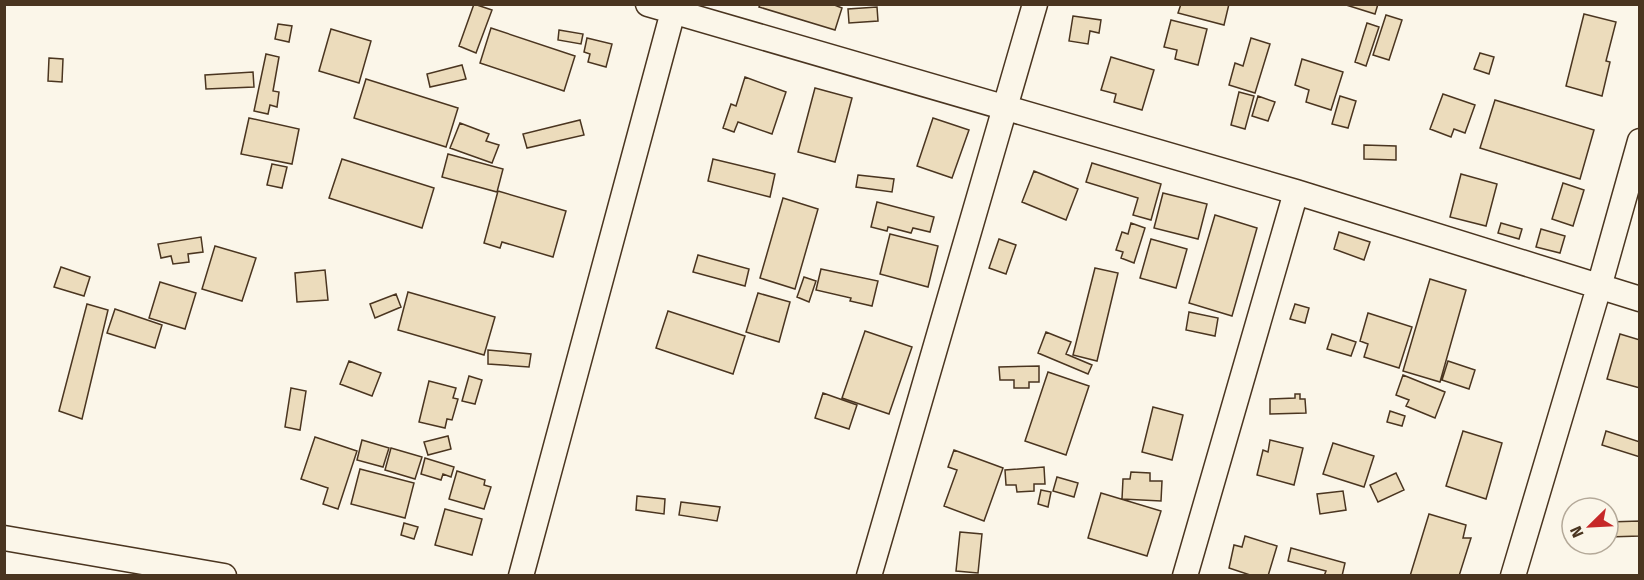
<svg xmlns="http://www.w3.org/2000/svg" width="1644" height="580" font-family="'Fira Sans',sans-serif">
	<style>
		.building { fill: #ecdcbc; stroke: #4a3520; stroke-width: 1.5 }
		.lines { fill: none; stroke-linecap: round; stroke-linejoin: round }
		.minor-casing { stroke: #4a3520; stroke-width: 27 }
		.minor { stroke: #fbf6e9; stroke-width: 24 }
	</style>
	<rect width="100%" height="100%" fill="#fbf6e9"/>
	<!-- building -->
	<path class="building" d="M474 4 492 10 476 53 459 46Z
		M760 4H832L842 8 835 30 759 7Z
		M1181 4H1229L1224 25 1178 13Z
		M1343 4H1378L1375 14Z
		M877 7 878 21 849 23 848 9Z
		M1584 14 1616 22 1606 61 1610 62 1602 96 1566 86Z
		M1386 15 1402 20 1389 60 1373 55Z
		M1073 16 1101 20 1099 33 1090 31 1088 44 1069 41Z
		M1171 20 1207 29 1198 65 1175 59 1177 50 1164 47Z
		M1367 23 1379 27 1366 66 1355 62Z
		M278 24 292 26 289 42 275 39Z
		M491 28 575 56 564 91 480 63Z
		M331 29 371 41 359 83 319 71Z
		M559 30 583 34 581 44 558 40Z
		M587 38 612 44 606 67 588 62 590 54 584 52Z
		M1251 38 1270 44 1255 93 1229 85 1235 63 1243 66Z
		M1480 53 1494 57 1489 74 1474 69Z
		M266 54 279 57 273 91 279 92 277 107 270 105 268 114 254 111Z
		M1111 57 1154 70 1142 110 1114 102 1116 94 1101 90Z
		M49 58 63 59 62 82 48 81Z
		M1302 59 1343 72 1331 110 1306 102 1309 90 1295 85Z
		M462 65 466 79 430 87 427 74Z
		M253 72 254 87 206 89 205 75Z
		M745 77 786 92 772 134 738 122 734 132 723 128 731 104 736 106Z
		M366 79 458 108 446 147 354 118Z
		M815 88 852 98 835 162 798 152Z
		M1239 92 1254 96 1245 129 1231 125Z
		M1443 94 1475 105 1465 133 1454 129 1451 137 1430 129Z
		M1258 96 1275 102 1268 121 1252 116Z
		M1340 96 1356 101 1348 128 1332 124Z
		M1495 100 1594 130 1580 179 1480 148Z
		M249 118 299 129 292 164 241 154Z
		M933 118 969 130 952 178 917 166Z
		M580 120 584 135 527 148 523 134Z
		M460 123 489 134 486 141 499 145 492 163 450 148Z
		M1364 145 1396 146V160L1364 159Z
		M448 154 503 169 497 192 442 177Z
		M342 159 434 188 422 228 329 198Z
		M713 159 775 174 770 197 708 181Z
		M1092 163 1161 184 1151 220 1133 215 1138 198 1086 182Z
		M272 164 287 167 282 188 267 185Z
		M1034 171 1078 189 1066 220 1022 202Z
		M1461 174 1497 184 1486 226 1450 217Z
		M858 175 894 179 892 192 856 187Z
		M1563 183 1584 190 1573 226 1552 219Z
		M498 191 566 211 553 257 502 242 500 248 484 243Z
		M1163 193 1207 204 1198 239 1154 228Z
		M783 198 818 209 795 289 760 278Z
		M877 202 934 217 930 232 913 228 911 233 888 227 887 231 871 227Z
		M1215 215 1257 228 1232 316 1189 303Z
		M1131 223 1145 228 1134 263 1121 258 1123 252 1116 250 1122 232 1128 234Z
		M1501 223 1522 229 1519 239 1498 233Z
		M1541 229 1565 236 1560 253 1536 247Z
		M1339 232 1370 242 1364 260 1334 249Z
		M890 234 938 246 928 287 880 274Z
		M201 237 203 252 188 254 189 262 173 264 171 256 161 258 158 244Z
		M999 239 1016 245 1006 274 989 268Z
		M1151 239 1187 249 1176 288 1140 278Z
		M215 246 256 258 242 301 202 289Z
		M698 255 749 269 745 286 693 272Z
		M61 267 90 277 84 296 54 287Z
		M1095 268 1118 273 1097 361 1073 355Z
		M821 269 878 281 872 306 850 301 851 298 816 290Z
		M325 270 328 300 297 302 295 273Z
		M804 277 816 281 809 302 797 297Z
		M1430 279 1466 290 1440 382 1403 371Z
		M160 282 196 293 185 329 149 318Z
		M408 292 495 317 484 355 398 330Z
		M758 293 790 302 779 342 746 332Z
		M396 294 401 307 375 318 370 304Z
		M87 304 108 310 82 419 59 411Z
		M1295 304 1309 308 1305 323 1290 319Z
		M115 309 162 325 155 348 107 333Z
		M668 311 745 336 733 374 656 348Z
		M1189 312 1218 318 1215 336 1186 330Z
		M1368 313 1412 327 1399 368 1364 357 1368 344 1360 341Z
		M865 331 912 347 889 414 842 398Z
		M1046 332 1071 342 1066 354 1092 365 1088 374 1038 353Z
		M1332 334 1356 342 1351 356 1327 349Z
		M1620 334 1640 340V388L1607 379Z
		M488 350 531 354 529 367 488 364Z
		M349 361 381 373 372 396 340 384Z
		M1448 361 1475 370 1469 389 1442 380Z
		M1039 366V382H1029V388H1014V380H1000L999 367Z
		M1048 372 1089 386 1066 455 1025 441Z
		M1403 375 1445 392 1435 418 1406 406 1409 400 1396 395Z
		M469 376 482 380 475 404 462 401Z
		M429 381 456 388 453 398 458 399 452 420 447 419 445 428 419 422Z
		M291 388 306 391 300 430 285 427Z
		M823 393 857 405 849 429 815 418Z
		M1295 394H1300V399H1305L1306 413 1270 414V399L1295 398Z
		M1153 407 1183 415 1172 460 1142 452Z
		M1390 411 1405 416 1402 426 1387 422Z
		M1463 431 1502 443 1486 499 1446 486Z
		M1606 431 1640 442V457L1602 445Z
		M448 436 451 449 428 455 424 442Z
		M315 437 357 451 338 509 323 504 328 488 301 479Z
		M362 440 389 448 383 467 357 460Z
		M1270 440 1303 448 1294 485 1257 475 1263 450 1268 452Z
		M1333 443 1374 456 1364 487 1323 474Z
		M391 448 422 457 415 479 385 470Z
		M954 450 1003 468 984 521 944 506 957 470 948 467Z
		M425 458 454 467 451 477 443 474 441 480 421 474Z
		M1044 467 1045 484H1034V491L1017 492 1016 485H1006L1005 470Z
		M360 469 414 483 405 518 351 504Z
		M457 471 485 480 484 485 491 487 484 509 449 499Z
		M1131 472 1150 473V481H1162L1161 501 1122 499 1123 479H1130Z
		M1396 473 1404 490 1378 502 1370 485Z
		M1057 477 1078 483 1074 497 1053 491Z
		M1041 490 1051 492 1048 507 1038 504Z
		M1343 491 1346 510 1320 514 1317 494Z
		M1101 493 1161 511 1147 556 1088 538Z
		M637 496 665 499 664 514 636 510Z
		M681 502 720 507 717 521 679 515Z
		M445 509 482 519 472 555 435 545Z
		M1429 514 1466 525 1463 538H1471L1459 576H1410Z
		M1640 521V536L1608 537V522Z
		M404 523 418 527 414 539 401 535Z
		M960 532 982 534 978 573 956 571Z
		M1245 536 1277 546 1268 576H1253L1229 568 1234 545 1242 547Z
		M1291 548 1345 563 1342 576H1324L1326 571 1288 561Z"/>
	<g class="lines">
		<defs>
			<path id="minor" d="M648 4 1296 192 1640 299
				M4 538 224 576
				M521 576 675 4
				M869 576 1035 4
				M1185 576 1296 192
				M1513 576 1599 287 1640 141"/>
		</defs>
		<!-- minor casing -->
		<use href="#minor" class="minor-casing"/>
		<!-- minor -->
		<use href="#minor" class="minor"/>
	</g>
	<!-- border -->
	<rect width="1644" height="580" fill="none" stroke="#4a3520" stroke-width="12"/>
	<!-- north arrow -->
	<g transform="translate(1590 526) rotate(246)"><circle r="28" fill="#fbf6e9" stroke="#b4a999" stroke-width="1.5"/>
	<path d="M0-4.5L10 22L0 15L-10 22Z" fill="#c62828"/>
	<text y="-9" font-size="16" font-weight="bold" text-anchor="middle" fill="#4a3520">N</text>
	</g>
</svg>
